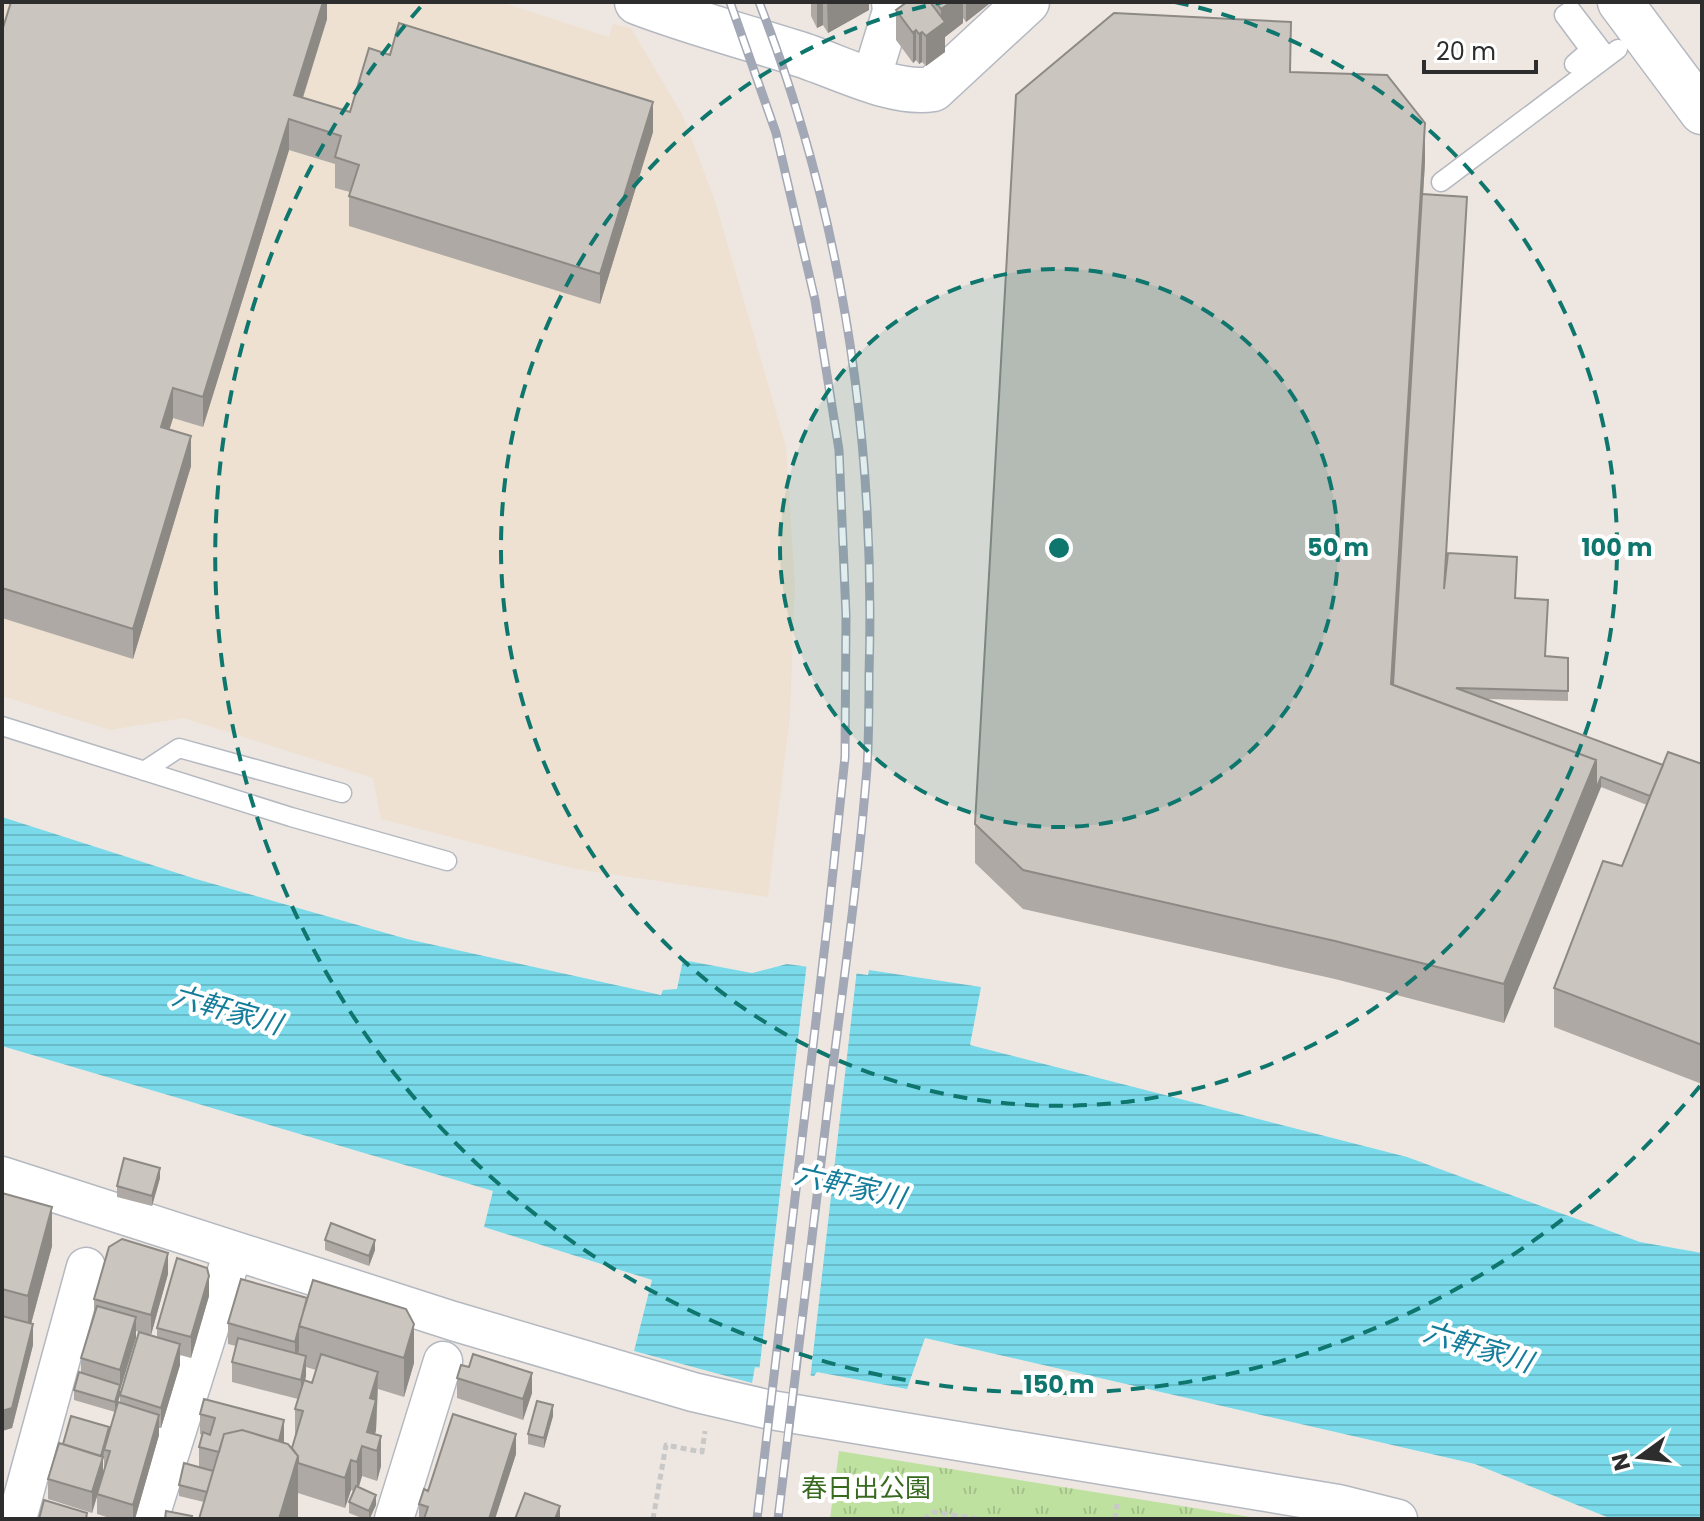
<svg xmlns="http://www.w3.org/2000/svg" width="1704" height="1521" font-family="Poppins,'Noto Sans JP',sans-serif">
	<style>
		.education { fill: #eee1d1 }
		.park { fill: url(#park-tufts) }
		.water { fill: url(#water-rules) }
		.pier { fill: #eee7e1 }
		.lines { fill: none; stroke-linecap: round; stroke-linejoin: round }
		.service-casing { stroke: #b4b8c0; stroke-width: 21 }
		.minor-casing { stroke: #b4b8c0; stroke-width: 41 }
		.tertiary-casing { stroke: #b4b8c0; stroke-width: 47 }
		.path { stroke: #c8c8c8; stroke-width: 5; stroke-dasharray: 6 4; stroke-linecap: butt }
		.service { stroke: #fff; stroke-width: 18 }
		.minor { stroke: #fff; stroke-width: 38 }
		.tertiary { stroke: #fff; stroke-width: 44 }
		.rail-casing { stroke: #a3a8b6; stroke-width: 9 }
		.rail { stroke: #fff; stroke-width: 6; stroke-dasharray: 18; stroke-linecap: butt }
		.wall { fill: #aea9a4; fill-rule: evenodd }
		.shaded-wall { fill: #8d8a86 }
		.building { fill: #cac5bf; stroke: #8d8a86; stroke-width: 2 }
		.ring { fill: none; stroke: #0f766e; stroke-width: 4; stroke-dasharray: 14 10 }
		.labels { text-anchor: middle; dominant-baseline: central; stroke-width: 8; stroke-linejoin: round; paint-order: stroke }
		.park-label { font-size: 26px; fill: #37691f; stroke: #fff }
		.water-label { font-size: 28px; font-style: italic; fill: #147d9b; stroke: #fff }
		.centre { fill: #0f766e; stroke: #fff; stroke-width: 4 }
		.ring-label { font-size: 24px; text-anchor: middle; font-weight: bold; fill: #0f766e; stroke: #fff; stroke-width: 8; stroke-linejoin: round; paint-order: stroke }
	</style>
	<defs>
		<pattern id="park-tufts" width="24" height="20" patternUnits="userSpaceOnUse" patternTransform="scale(2)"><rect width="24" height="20" fill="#bee1a0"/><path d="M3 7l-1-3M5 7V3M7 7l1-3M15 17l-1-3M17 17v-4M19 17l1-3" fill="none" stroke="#a4c18a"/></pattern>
		<pattern id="water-rules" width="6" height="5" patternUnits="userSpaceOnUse" patternTransform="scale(2)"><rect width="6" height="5" fill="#7adaea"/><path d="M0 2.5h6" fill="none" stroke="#6abbc9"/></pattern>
	</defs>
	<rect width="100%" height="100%" fill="#eee7e1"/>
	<!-- education -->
	<path class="education" d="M2 2H501L609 37 613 24 631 28 683 116 715 201 786 446 795 585 790 716 768 897 575 869 381 819 373 778 183 718 110 730 2 696Z"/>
	<!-- park -->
	<path class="park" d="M839 1451 1263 1519H830Z"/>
	<!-- water -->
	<path class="water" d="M2 817 196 879 407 939 661 995 663 990 677 989 683 960 752 973 787 964 868 975 869 970 981 987 970 1045 1407 1157 1640 1242 1702 1253V1519H1612L1475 1464 925 1338 907 1389 817 1372 814 1376 755 1367 752 1383 634 1351 652 1280 484 1227 493 1191 2 1046Z"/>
	<!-- pier -->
	<path class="pier" d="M807 962 857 969 810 1380 759 1372Z"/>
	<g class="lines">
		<defs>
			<path id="service" d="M1574 64 1590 50 1564 15 1571 10 1607 57
				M1441 182 1618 49
				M2 726 291 817 447 861
				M144 771 179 748 342 793"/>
			<path id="minor" d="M871 79 892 11 891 2
				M2 1176 453 1321 693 1392 771 1410 1338 1504 1398 1519
				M17 1519 86 1267
				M149 1519 233 1252
				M394 1519 443 1361"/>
			<path id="tertiary" d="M637 2C689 22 743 36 796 53 836 65 892 96 933 89L1027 2
				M1620 2 1702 112"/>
		</defs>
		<!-- service casing -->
		<use href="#service" class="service-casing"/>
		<!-- minor casing -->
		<use href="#minor" class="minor-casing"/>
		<!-- tertiary casing -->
		<use href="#tertiary" class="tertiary-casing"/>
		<!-- path -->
		<path class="path" d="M653 1519 666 1445 702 1452 705 1431
			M924 1519 934 1512 979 1519
			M1115 1519 1117 1504"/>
		<!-- service -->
		<use href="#service" class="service"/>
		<!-- minor -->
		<use href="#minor" class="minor"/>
		<!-- tertiary -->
		<use href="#tertiary" class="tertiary"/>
		<defs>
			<path id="rail" d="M730 2 776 133 815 300 839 450 846 615 845 757 828 919 757 1519
				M759 2C843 217 876 445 869 675 869 706 869 737 867 768 858 881 842 993 828 1105 811 1243 794 1381 778 1519"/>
		</defs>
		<!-- rail casing -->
		<use href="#rail" class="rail-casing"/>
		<!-- rail -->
		<use href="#rail" class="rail"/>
	</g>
	<!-- wall -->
	<path class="wall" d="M327 2V19L303 98 350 112 653 132 600 304 349 226V196L350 192 335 188V164L289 150 203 427 173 418 169 430 191 466 133 659 2 618V31Z
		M811 2H869V10L828 33 823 25 817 28 811 16Z
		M903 2H989V4L966 22 963 18V23L945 37V52L926 66 922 62 919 64 916 60 913 63 896 40V10L903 5Z
		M1291 72 1425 162 1423 194 1445 576 1517 567 1515 598 1545 656 1568 658V701L1486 699 1663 765 1702 764V1084L1554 1027V988L1622 866 1647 805 1601 787 1504 1023 1335 979 1023 909 975 863V824Z
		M160 1178 152 1206 117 1197V1186Z
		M2 1193 52 1246 31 1324 33 1345 12 1428 2 1431Z
		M325 1240 375 1250 369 1266 325 1250Z
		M168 1274 151 1335 157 1337V1328L209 1296 191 1358 180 1355V1365L161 1428H159V1435L135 1519H113L97 1514V1495L92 1513 48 1499V1479L63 1444 109 1432 120 1403V1395L139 1332 136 1331V1338L120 1390 115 1412 74 1400V1390L81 1373V1358L94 1314V1299ZM104 1455V1470L103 1475V1460Z
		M241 1279 414 1363 404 1397 378 1389 376 1430 375 1434 381 1466 377 1481 362 1476 359 1487 376 1505 370 1519H364L349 1513V1502L353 1491 351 1490 345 1508 298 1493V1519L204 1502 179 1496V1485L199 1467V1447L202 1435 200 1434V1414L284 1440V1442L292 1448 295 1438V1409L298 1399 232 1382V1362L236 1346 228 1344V1323ZM306 1367 316 1370 312 1383 305 1381Z
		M457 1378 532 1393 523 1420 457 1398Z
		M553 1416 544 1448 528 1444V1434Z
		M516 1454 495 1519H419V1504L428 1491Z"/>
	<!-- shaded-wall -->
	<path class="shaded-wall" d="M323 2H327V19L295 122 294 95Z
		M817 2H823V25L817 28Z
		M827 2H869V10L828 33Z
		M951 2H963V23L945 37V52L926 66V36L941 24V9Z
		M966 2H989V4L966 22Z
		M916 30V60L913 63V33Z
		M922 32V62L919 64V34Z
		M653 102V132L600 304V274Z
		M289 119V150L203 427V397Z
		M1425 123V162L1392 713 1391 684Z
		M173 388V418L161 457V427Z
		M191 436V466L133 659V629Z
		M1596 760 1601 777V787L1504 1023V984Z
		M160 1168V1178L152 1206V1196Z
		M52 1207V1246L28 1335V1296Z
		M375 1240V1250L369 1266V1256Z
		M168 1253V1274L151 1335V1315Z
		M209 1276V1296L191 1358V1337Z
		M136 1317V1338L120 1390V1396L115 1412V1402L120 1386V1370Z
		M33 1324V1345L12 1428 2 1431V1411Z
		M414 1324V1363L404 1397V1358Z
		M299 1329V1350L295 1363V1342Z
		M180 1344V1365L161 1428V1408Z
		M306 1356V1376L301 1400V1380Z
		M378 1372 376 1430 371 1449 367 1432 370 1398Z
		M532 1373V1393L523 1420V1399Z
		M553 1405V1416L544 1448V1438Z
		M159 1415V1435L135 1519H133V1505Z
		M284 1420V1440L273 1487V1467Z
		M109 1427V1438L104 1450 103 1460V1477L92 1513V1492L99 1461Z
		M516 1434V1454L495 1519H489Z
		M381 1436V1466L377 1481V1451Z
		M362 1446V1476L357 1492V1462Z
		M298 1456V1519H279Z
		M351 1460V1490L345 1508V1478Z
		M376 1495V1505L369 1519V1511Z
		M560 1506V1519H555Z"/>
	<!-- building -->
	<path class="building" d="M11 2H323L294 95 350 112 369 48 390 55 399 23 653 102 600 274 349 196 359 165 335 157 341 136 289 119 203 397 173 388 161 427 191 436 133 629 2 588V31Z
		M907 2H930L945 22 926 36 922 32 919 34 916 30 913 33 896 10Z
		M936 2H951L941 9Z
		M1114 13 1291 22 1290 72 1387 75 1425 123 1391 684 1596 760 1504 984 1335 941 1023 870 975 824 1016 95Z
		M1422 194 1467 197 1444 589 1448 553 1517 557 1515 598 1548 600 1545 656 1568 658V691L1456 688 1663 765 1650 796 1601 777 1596 789V760L1393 685Z
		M1668 752 1702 764V1045L1554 988 1603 861 1622 866Z
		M124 1158 160 1168 152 1196 117 1186Z
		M2 1193 52 1207 28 1296 2 1289Z
		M331 1223 375 1240 369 1256 325 1240Z
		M122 1239 168 1253 151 1315 94 1299 109 1247Z
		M177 1258 207 1268 209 1276 191 1337 157 1328Z
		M241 1279 307 1298 295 1342 228 1323Z
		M313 1280 406 1309 414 1324 404 1358 299 1326Z
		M97 1306 136 1317 120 1370 81 1358Z
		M2 1316 33 1324 12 1408 2 1411Z
		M139 1332 180 1344 161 1408 120 1395Z
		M238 1338 306 1356 301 1380 232 1362Z
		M321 1354 378 1372 370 1398 376 1400 367 1432 381 1436 377 1451 362 1446 357 1462 351 1460 345 1478 298 1463V1456L292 1448 303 1411 295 1409 304 1380 312 1383Z
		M473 1354 532 1373 523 1399 457 1378 461 1365 469 1367Z
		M79 1372 120 1385 115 1402 74 1390Z
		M204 1399 284 1420 279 1441 242 1430 224 1434 219 1452 199 1447 203 1432 210 1435 215 1418 200 1414Z
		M537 1401 553 1405 544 1438 528 1434Z
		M118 1402 159 1415 133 1505 97 1494 110 1451 104 1450Z
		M453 1414 516 1434 489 1519H424L428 1507 419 1504 424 1489 428 1491Z
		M71 1416 109 1427 101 1456 63 1444Z
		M242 1430 288 1444 298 1456 279 1519H199L224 1434Z
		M59 1443 103 1457 92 1492 48 1479Z
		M184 1463 213 1471 207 1492 179 1485Z
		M356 1486 376 1495 369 1511 349 1502Z
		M525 1493 560 1506 555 1519H515Z
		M44 1500 87 1513 86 1519H39Z
		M166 1511 192 1516 191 1519H165Z"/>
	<!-- distance rings -->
	<circle cx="1059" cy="548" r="279" fill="#0f766e" fill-opacity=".12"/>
	<g class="ring">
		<circle cx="1059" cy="548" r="279"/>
		<path d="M1175 2A558 558 0 1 1 943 2"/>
		<path d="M1700 1086A837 837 0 1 1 423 4"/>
	</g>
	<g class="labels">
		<!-- park labels -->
		<g class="park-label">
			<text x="866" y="1488">春日出公園</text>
		</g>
		<!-- water labels -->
		<g class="water-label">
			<text transform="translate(227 1010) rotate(16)">六軒家川</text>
			<text transform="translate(850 1186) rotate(13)">六軒家川</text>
			<text transform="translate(1478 1347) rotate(17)">六軒家川</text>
		</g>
	</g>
	<circle cx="1059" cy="548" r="12" class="centre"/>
	<g class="ring-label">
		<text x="1338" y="556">50 m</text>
		<text x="1617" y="556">100 m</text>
		<text x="1059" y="1393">150 m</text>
	</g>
	<!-- border -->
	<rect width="1704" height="1521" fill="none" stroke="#2d2d2d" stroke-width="8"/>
	<!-- north arrow -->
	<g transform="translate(1640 1457) rotate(255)" stroke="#ffffff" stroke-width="6" paint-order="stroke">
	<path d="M0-6L14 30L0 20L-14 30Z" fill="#2d2d2d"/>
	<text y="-12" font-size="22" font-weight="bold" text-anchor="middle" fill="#2d2d2d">N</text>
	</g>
	<!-- scale -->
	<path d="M1424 60v12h112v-12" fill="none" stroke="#2d2d2d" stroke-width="4"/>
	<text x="1436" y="60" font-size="24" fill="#2d2d2d" stroke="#ffffff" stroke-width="6" paint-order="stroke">20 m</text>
</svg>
